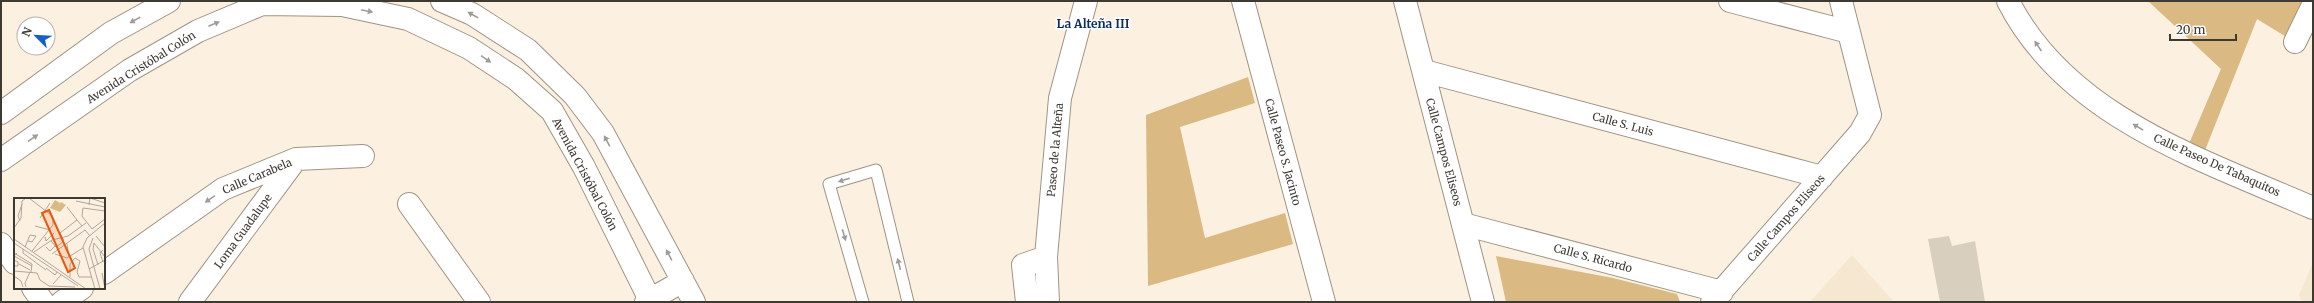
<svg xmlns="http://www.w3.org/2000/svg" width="2314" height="303" font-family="Merriweather,serif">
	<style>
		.built { fill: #f5e7d0 }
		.green { fill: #dbb983 }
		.building { fill: #d9cfbf }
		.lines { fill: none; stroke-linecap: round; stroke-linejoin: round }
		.lane-casing { stroke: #9d9485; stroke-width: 13 }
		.street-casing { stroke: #9d9485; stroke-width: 24 }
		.lane { stroke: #fff; stroke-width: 11 }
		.street { stroke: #fff; stroke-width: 22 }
		.oneway { fill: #9e9c99 }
		.labels { text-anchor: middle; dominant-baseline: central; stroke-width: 3; stroke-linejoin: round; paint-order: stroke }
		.street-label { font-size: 11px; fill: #3d3933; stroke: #fff }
		.neighbourhood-label { font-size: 12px; font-weight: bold; fill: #0a2c5f; stroke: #fff }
		.inset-road { fill: none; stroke: #b0a79b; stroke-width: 1 }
		.view { fill: #e8590c; fill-opacity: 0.15; stroke: #e8590c; stroke-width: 2 }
		.inset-edge { fill: none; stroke: #3d3933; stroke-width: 2 }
	</style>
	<rect width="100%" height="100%" fill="#fcf1e1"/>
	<!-- built -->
	<path class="built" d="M1852 255 1894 302H1810Z
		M2313 262V302H2302L2299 295Z"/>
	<!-- green -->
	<path class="green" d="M2148 1H2306L2288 38 2257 19 2204 153 2188 146 2221 69Z
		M1248 77 1255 103 1180 127 1205 238 1285 213 1293 244 1148 286 1146 115Z
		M1496 256 1613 278 1677 294 1680 302H1506Z"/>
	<!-- building -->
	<path class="building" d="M1949 236 1952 246 1975 241 1985 302H1940L1928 239Z"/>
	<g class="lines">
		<defs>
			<path id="lane" d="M863 302 829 184 876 170 908 302"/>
			<path id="street" d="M442 1 472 14 528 50 575 96 603 133 694 302
				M1243 1 1324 302
				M1405 1 1483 302
				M1730 1 1849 32
				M2008 1C2067 117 2201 159 2313 208
				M2295 42 2313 5
				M1424 71 1822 177
				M1 113 111 33 169 1
				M1 160 130 70 198 31 262 4 342 5 408 19 469 48 516 79 552 111 584 167 651 302
				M409 204 479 302
				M1463 224 1722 292
				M1 244 15 263
				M104 273 223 189 296 159 363 156
				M33 288 43 302
				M62 302 82 288
				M190 302 296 159
				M646 302 683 281
				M1027 302 1023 265 1046 257
				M1048 302 1046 257 1060 98 1086 1
				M1712 302 1860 133 1870 115 1841 1"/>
		</defs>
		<!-- lane casing -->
		<use href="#lane" class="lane-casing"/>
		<!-- street casing -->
		<use href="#street" class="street-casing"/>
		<!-- lane -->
		<use href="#lane" class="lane"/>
		<!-- street -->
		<use href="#street" class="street"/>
	</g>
	<!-- one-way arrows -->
	<defs><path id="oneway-solid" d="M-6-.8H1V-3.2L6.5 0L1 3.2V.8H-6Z"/></defs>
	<g class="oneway">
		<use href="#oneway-solid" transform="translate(367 11) rotate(12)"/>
		<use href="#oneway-solid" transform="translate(473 15) rotate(-151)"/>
		<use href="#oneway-solid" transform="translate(135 20) rotate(151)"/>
		<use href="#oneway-solid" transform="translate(214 24) rotate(-23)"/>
		<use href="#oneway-solid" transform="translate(2038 46) rotate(-124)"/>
		<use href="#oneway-solid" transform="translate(486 59) rotate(34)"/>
		<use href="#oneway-solid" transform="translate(2138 127) rotate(-149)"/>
		<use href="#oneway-solid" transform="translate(33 138) rotate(-35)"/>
		<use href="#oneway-solid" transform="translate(607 141) rotate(-118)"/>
		<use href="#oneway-solid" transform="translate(844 180) rotate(163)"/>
		<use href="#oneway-solid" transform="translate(210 199) rotate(145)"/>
		<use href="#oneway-solid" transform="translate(844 235) rotate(74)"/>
		<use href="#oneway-solid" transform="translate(669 255) rotate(-118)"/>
		<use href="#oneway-solid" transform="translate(899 264) rotate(-104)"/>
	</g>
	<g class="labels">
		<!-- street labels -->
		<g class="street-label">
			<text transform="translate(141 67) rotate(-32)">Avenida Cristóbal Colón</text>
			<text transform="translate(1623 124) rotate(15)">Calle S. Luis</text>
			<text transform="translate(1055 150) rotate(-85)">Paseo de la Alteña</text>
			<text transform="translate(1283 152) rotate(75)">Calle Paseo S. Jacinto</text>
			<text transform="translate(1444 152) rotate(75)">Calle Campos Eliseos</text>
			<text transform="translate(2217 165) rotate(24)">Calle Paseo De Tabaquitos</text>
			<text transform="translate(585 174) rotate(62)">Avenida Cristóbal Colón</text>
			<text transform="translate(257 176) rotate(-23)">Calle Carabela</text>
			<text transform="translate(1786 218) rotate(-49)">Calle Campos Eliseos</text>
			<text transform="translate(243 231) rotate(-54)">Loma Guadalupe</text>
			<text transform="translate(1593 258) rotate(15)">Calle S. Ricardo</text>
		</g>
		<!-- neighbourhood labels -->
		<g class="neighbourhood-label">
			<text x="1093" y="23">La Alteña III</text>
		</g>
	</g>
	<!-- overview -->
	<g transform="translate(14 198)">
		<rect width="91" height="91" fill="#fcf1e1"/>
		<path d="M41 2 46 5 44 8 47 4 52 7 46 14 36 10Z" fill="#dbb983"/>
		<path class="inset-road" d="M15 0 37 17 39 22V27L18 53M62 3 91 9M75 7 76 0 91 5M53 9 63 22M91 13 69 10 68 18 78 31 91 21M26 20 36 5M6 23 4 18 8 6M21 28 36 32M0 30 7 20 8 3 12 0M82 38 91 49M31 39 32 43 40 35M79 40 75 51 86 91M0 41 72 91M37 43 42 49 50 43 46 35 63 22 68 28M0 45 64 88M80 45 79 51 84 67M80 45 91 59M53 46 55 59M11 49 16 37 22 38 18 44 14 43M32 49 36 53 41 48M9 51V55L32 72M89 52 86 55 89 64M20 54 38 42 54 38 72 25M0 55 18 66 17 74M3 55 0 58 18 68M38 56 71 32 76 38M41 56 53 60M53 60 69 50M0 62 4 64V68H0M5 66 16 72M32 70 41 77 43 74M75 71 91 62M0 73 23 75 26 82 35 88 61 89M88 75 91 91M0 78 7 83 9 89M56 79V66L61 60 66 63 63 74 65 79H78M39 86 47 77M12 89 11 85 16 74M81 91 69 49 73 40 91 25"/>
		<path class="view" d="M35 12 61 70 54 74 28 15Z"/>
		<rect width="91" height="91" class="inset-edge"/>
	</g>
	<!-- border -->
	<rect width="2314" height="303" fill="none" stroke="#3d3933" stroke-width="4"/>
	<!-- north arrow -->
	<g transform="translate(36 36) rotate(294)"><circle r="19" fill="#ffffff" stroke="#b1b0ad"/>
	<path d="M0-3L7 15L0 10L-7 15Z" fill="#175ec9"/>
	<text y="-6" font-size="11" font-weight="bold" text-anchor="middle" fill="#3d3933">N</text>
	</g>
	<!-- scale -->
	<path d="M2170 34v6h66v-6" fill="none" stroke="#3d3933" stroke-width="2"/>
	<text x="2176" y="34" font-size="12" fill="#3d3933" stroke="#ffffff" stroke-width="3" paint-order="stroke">20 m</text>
</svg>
